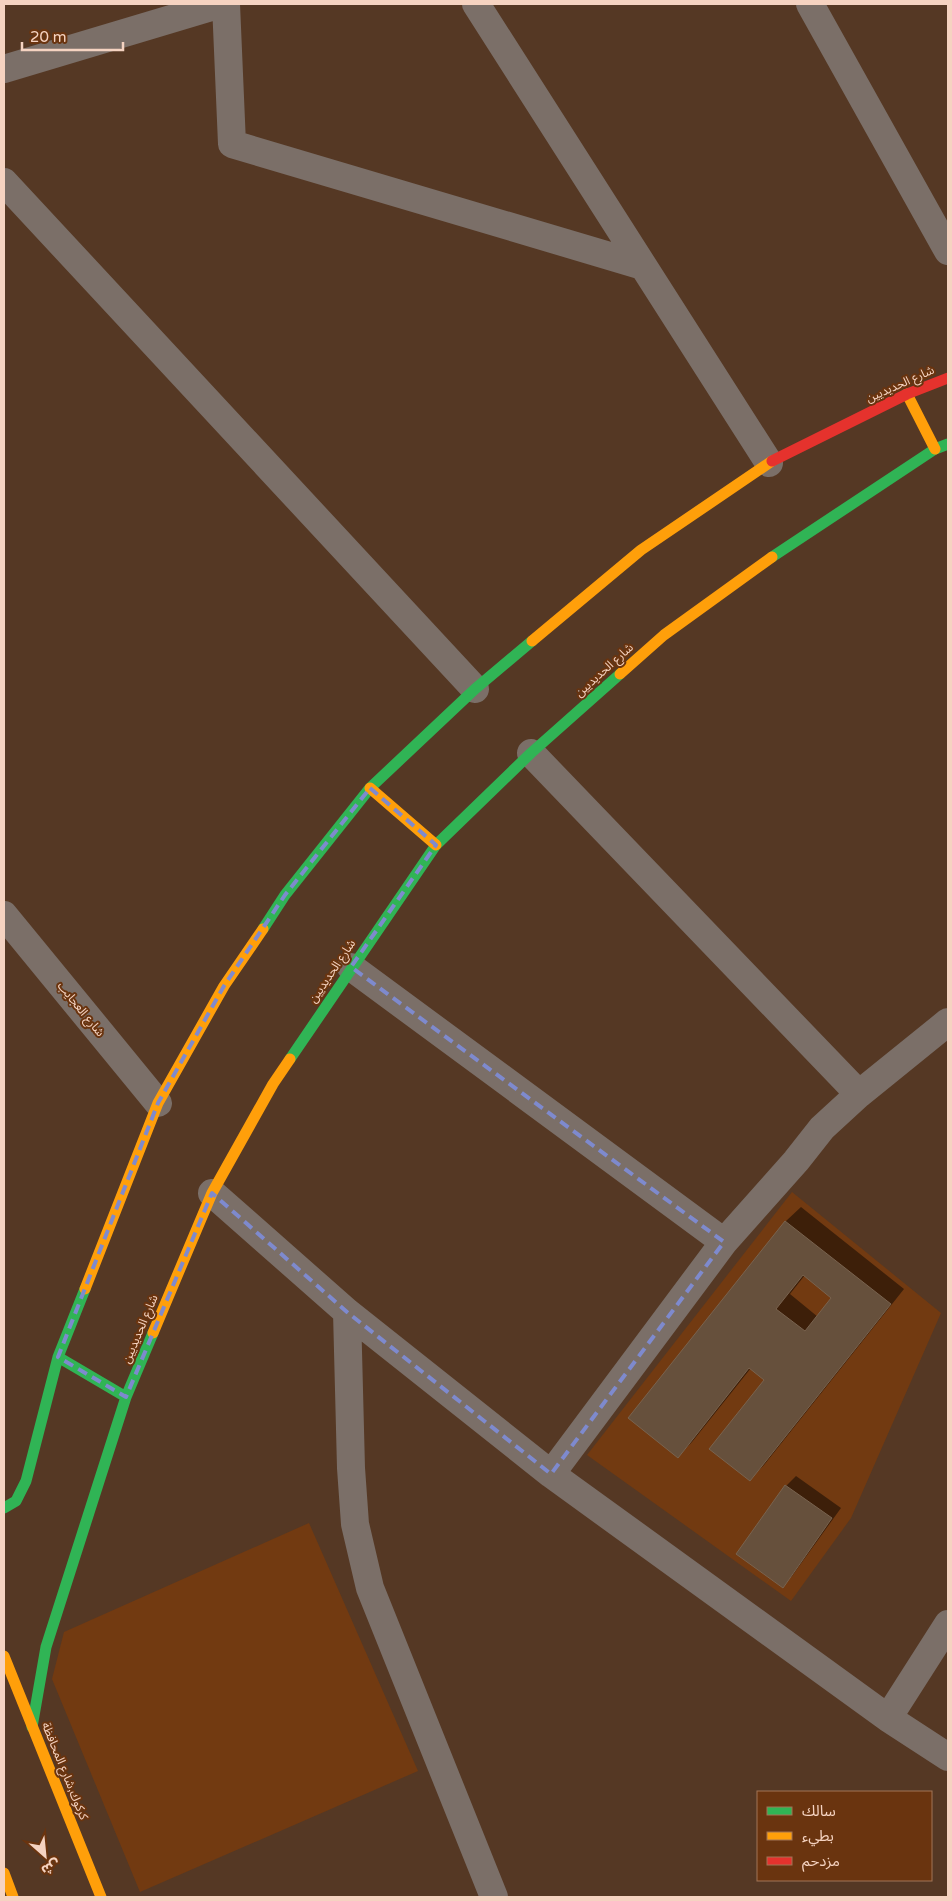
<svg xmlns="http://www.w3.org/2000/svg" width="952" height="1901" font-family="'Varela Round','Noto Sans Arabic',sans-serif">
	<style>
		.built { fill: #723a11 }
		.shadow { fill: #0007; fill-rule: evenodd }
		.building { fill: #66503c; stroke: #79634f; fill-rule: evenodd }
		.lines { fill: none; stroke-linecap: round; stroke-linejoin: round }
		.street { stroke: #7b6f68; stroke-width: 28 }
		.fast { stroke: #30b455; stroke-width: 11 }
		.slow { stroke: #ff9f0a; stroke-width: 11 }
		.jam { stroke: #e5322d; stroke-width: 11 }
		.marked { fill: none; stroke: #7e8ace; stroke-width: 4; stroke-dasharray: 10 6; stroke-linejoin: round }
		.labels { text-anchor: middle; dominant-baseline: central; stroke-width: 4; stroke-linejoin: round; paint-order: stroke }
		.street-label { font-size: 12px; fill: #f5d3c1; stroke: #6a340f }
	</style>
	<rect width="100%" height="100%" fill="#553824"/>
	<!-- built -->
	<path class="built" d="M792 1192 941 1313 851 1518 791 1601 587 1455Z
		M309 1523 418 1771 140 1892 52 1679 64 1632Z"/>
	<!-- shadow -->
	<path class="shadow" d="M801 1207 904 1289 764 1465 750 1479 766 1380 751 1368 692 1442 678 1456 630 1418 786 1221ZM805 1275 833 1298 818 1317 790 1294Z
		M796 1476 841 1508 792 1576 783 1586 786 1486Z"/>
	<!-- building -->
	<path class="building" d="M785 1221 891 1304 750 1481 709 1449 764 1380 749 1368 678 1458 628 1418ZM803 1275 831 1298 805 1331 776 1309Z
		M785 1485 832 1518 783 1588 736 1554Z"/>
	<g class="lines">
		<!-- street -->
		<path class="street" d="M226 4 232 144 643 266
			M476 4 769 463
			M810 4 948 251
			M4 69 221 4
			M4 182 475 689
			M531 753 859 1094
			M4 915 158 1103
			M351 967 724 1242
			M212 1193 347 1312 551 1474 888 1718 948 1757
			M347 1312 351 1468 355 1524 370 1588 494 1897
			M551 1474 724 1242 796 1161 822 1128 859 1094 948 1022
			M888 1718 948 1624"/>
		<!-- fast -->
		<path class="fast" d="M772 557 935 449 948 444
			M263 929 285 895 370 788 475 689 532 641
			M290 1059 436 845 531 753 620 674
			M58 1357 126 1397
			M4 1508 16 1501 26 1481 58 1357 85 1289
			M32 1727 46 1647 126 1397 153 1333"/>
		<!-- slow -->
		<path class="slow" d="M907 394 935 449
			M532 641 641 550 772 461
			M620 674 664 635 772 557
			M370 788 436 845
			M85 1289 158 1103 224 986 263 929
			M153 1333 212 1193 273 1084 290 1059
			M4 1656 101 1897
			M4 1873 13 1897"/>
		<!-- jam -->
		<path class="jam" d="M772 461 907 394 948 378"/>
	</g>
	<!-- marked area -->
	<path class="marked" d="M370 788 436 845 351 967 724 1242 551 1474 347 1312 212 1193 126 1397 58 1357 158 1103 224 986 285 895Z"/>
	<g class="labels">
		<!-- street labels -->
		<g class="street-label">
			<text transform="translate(900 384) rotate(-24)">شارع الحديديين</text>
			<text transform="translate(604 670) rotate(-42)">شارع الحديديين</text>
			<text transform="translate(332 971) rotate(-56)">شارع الحديديين</text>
			<text transform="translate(81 1009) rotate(51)">شارع العجايب</text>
			<text transform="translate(140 1329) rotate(-67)">شارع الحديديين</text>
			<text transform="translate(65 1771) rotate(68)">كركوك,شارع المحافظة</text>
		</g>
	</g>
	<!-- border -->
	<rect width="952" height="1901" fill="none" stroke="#f5d3c1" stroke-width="10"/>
	<!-- legend -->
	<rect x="757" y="1791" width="175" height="90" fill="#6a340f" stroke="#a27456"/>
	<rect x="767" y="1807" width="25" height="8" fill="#30b455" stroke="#a27456"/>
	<text x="802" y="1816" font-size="15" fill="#f5d3c1">سالك</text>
	<rect x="767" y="1832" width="25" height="8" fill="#ff9f0a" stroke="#a27456"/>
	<text x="802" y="1841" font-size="15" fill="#f5d3c1">بطيء</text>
	<rect x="767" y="1857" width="25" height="8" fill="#e5322d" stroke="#a27456"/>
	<text x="802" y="1866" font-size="15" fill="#f5d3c1">مزدحم</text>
	<!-- north arrow -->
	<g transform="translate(45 1856) rotate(153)" stroke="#6a340f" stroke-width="4" paint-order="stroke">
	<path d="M0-4L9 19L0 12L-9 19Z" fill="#f5d3c1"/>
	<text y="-8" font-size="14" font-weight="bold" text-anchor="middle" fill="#f5d3c1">ش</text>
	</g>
	<!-- scale -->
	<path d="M22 42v8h101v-8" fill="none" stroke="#f5d3c1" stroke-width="2.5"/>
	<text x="30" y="42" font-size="15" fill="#f5d3c1" stroke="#6a340f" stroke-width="4" paint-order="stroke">20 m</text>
</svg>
